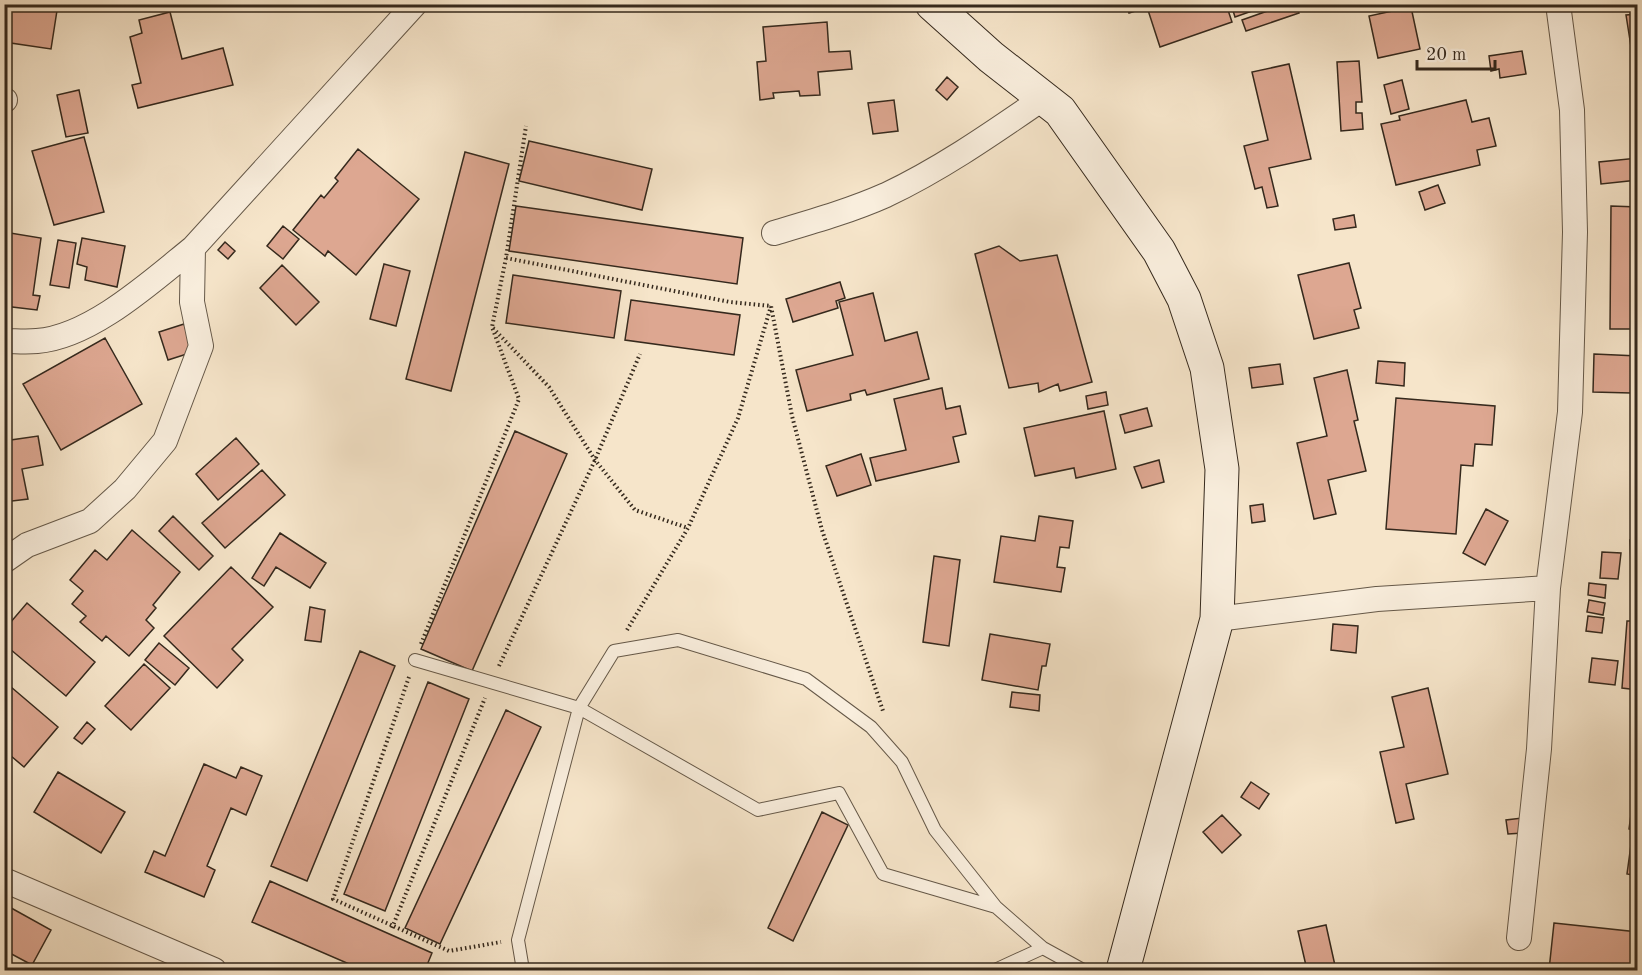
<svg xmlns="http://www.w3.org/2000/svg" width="1642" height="975" font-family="'Old Standard TT',serif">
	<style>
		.building { fill: #dda791; stroke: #35291d; stroke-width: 1.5 }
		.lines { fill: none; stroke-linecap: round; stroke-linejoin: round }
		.lane-casing { stroke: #655848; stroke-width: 14 }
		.street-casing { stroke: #655848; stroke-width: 26 }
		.secondary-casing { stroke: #35291d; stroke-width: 35 }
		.path { stroke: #35291d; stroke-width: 4; stroke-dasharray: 1.5 3; stroke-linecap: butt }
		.lane { stroke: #f9eedd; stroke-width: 12 }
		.street { stroke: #f9eedd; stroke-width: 24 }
		.secondary { stroke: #f9eedd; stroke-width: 33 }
	</style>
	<rect width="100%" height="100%" fill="#f6e5ca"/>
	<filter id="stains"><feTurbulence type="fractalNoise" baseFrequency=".00333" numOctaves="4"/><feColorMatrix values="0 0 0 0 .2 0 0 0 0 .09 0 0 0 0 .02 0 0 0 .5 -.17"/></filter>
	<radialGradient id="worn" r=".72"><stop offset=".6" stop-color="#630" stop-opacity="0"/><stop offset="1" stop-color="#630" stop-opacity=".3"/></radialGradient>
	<!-- building -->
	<path class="building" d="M4 4H58L51 49 4 42Z
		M1126 4H1144L1145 8 1129 13Z
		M1146 4H1226L1232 22 1160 47Z
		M1231 4H1272L1235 17Z
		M1287 4H1296L1299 13 1246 31 1242 20Z
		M1411 7 1420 49 1378 58 1369 16Z
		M170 12 182 59 223 48 233 85 138 108 132 85 141 83 130 37 142 33 139 20Z
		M1638 14V72H1635L1626 15Z
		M827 22 829 52 850 51 852 69 818 72 820 95 800 96 799 91 773 93 774 98 760 100 757 62 766 61 763 27Z
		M1522 51 1526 74 1500 78 1499 69 1491 71 1489 56Z
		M1359 61 1362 102H1356V113H1362L1363 129 1341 131 1337 62Z
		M1289 64 1311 159 1269 168 1278 206 1267 208 1262 187 1255 189 1244 146 1268 140 1252 72Z
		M947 77 958 87 947 100 936 90Z
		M1402 80 1409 109 1391 114 1384 85Z
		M79 90 88 133 66 137 57 95Z
		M894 100 898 131 873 134 868 103Z
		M1466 100 1472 122 1489 118 1496 146 1477 150 1480 165 1396 185 1381 124 1400 120 1399 116Z
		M84 137 104 212 54 225 32 151Z
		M529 141 652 169 642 210 519 181Z
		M358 149 419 199 356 275 328 251 325 256 293 230 321 195 324 198 338 181 335 178Z
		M465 152 509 164 451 391 406 379Z
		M1638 158V180L1601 184 1599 162Z
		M1438 185 1445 203 1425 210 1419 192Z
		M516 206 743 238 737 284 509 251Z
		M1611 206 1638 207V329H1610Z
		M1354 215 1356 227 1335 230 1333 219Z
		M283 226 299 239 283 259 267 246Z
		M4 232 41 238 33 295 40 296 37 310 4 306Z
		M82 238 125 246 117 287 85 280 87 267 77 264Z
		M58 240 76 243 69 288 50 285Z
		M225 242 235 251 228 259 218 250Z
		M999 246 1020 261 1057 255 1092 382 1060 391 1058 384 1039 392 1038 383 1009 388 975 254Z
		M1349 263 1361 308 1354 310 1359 328 1314 339 1298 275Z
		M384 264 410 271 396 326 370 319Z
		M282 265 319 302 296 325 260 288Z
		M513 275 621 291 614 338 506 323Z
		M840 282 845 298 836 301 838 308 793 322 786 299Z
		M873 293 885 341 917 332 929 379 867 395 865 390 850 394 851 400 807 411 796 370 853 355 839 302Z
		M631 300 740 315 734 355 625 340Z
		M184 324 193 352 168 360 159 332Z
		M105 338 142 404 61 450 23 384Z
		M1594 354 1638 356V382L1631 381V393L1593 392Z
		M1378 361 1405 363 1404 386 1376 383Z
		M1280 364 1283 384 1252 388 1249 368Z
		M1347 370 1358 420 1354 421 1366 471 1328 480 1336 514 1314 519 1297 443 1327 436 1314 378Z
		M942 388 946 409 960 406 966 434 953 437 959 462 876 481 870 458 906 450 894 399Z
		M1106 392 1108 405 1088 409 1086 396Z
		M1396 398 1495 406 1492 445 1475 444 1473 466 1461 465 1456 534 1386 529Z
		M1147 408 1152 426 1125 433 1120 415Z
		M1104 411 1116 469 1076 478 1074 468 1035 476 1024 428Z
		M515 431 567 454 472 671 421 649Z
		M38 436 43 465 22 469 28 499 4 502V441Z
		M236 438 259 464 218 500 196 474Z
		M861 454 871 485 837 496 826 466Z
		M1159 460 1164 482 1142 488 1134 467Z
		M262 470 285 495 225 548 202 523Z
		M1263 504 1265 521 1252 523 1250 506Z
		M1486 509 1508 521 1485 565 1463 553Z
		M173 516 213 556 199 570 159 531Z
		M1039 516 1073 521 1069 548 1060 547 1057 567 1065 568 1061 592 994 582 1001 536 1035 541Z
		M132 530 180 572 153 605 156 608 146 620 154 628 129 656 106 636 102 641 80 622 86 616 72 604 83 591 70 580 95 550 107 560Z
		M280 533 326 563 310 588 276 567 264 586 252 578Z
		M1630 540H1638V568H1631Z
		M1602 552 1621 553 1618 579 1600 578Z
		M934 556 960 560 949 646 923 642Z
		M231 567 273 607 232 649 243 660 217 688 164 636Z
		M1589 583 1606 585 1605 598 1588 595Z
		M1589 600 1605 603 1603 615 1587 612Z
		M27 603 95 662 66 696 4 644V630Z
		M310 607 325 610 321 642 305 640Z
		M1588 616 1604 618 1602 633 1586 631Z
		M1627 621H1638V690L1622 688Z
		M1333 624 1358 626 1356 653 1331 650Z
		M990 634 1050 644 1046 666H1042L1038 690 982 680Z
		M159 643 189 668 175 685 145 660Z
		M360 651 395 666 307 881 271 866Z
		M1592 658 1618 661 1615 685 1589 682Z
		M144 664 170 688 131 730 105 706Z
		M4 681 58 727 24 767 11 756 4 764Z
		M428 682 469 699 385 911 344 894Z
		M1428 688 1448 774 1406 784 1414 819 1396 823 1380 752 1404 747 1392 697Z
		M1012 692 1040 695 1039 711 1010 707Z
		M506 710 541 727 440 944 405 928Z
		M87 722 95 729 82 744 74 738Z
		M204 764 236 778 241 767 262 776 246 815 231 808 207 866 215 870 204 897 145 872 154 851 165 856Z
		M58 772 125 812 101 853 34 812Z
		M1637 772H1638V876L1627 874 1633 830 1629 829Z
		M1251 782 1269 794 1259 809 1241 797Z
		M822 812 848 825 793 941 768 928Z
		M1222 815 1241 835 1222 853 1203 832Z
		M1522 818 1523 833 1508 834 1506 820Z
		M270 881 432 953 425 970H363L252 922Z
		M4 904 51 930 32 965 4 950Z
		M1554 923 1638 932 1636 970H1549Z
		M1326 925 1336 970H1307L1298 931Z"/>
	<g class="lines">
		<defs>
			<path id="lane" d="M415 660 579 708 758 810 839 793 883 874 996 907
				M523 970 518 940 579 708 614 651 678 640 806 679 871 727 902 762 935 830 996 907 1043 948 1083 970
				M995 970 1043 948"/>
			<path id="street" d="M4 100H5
				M774 233C811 222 850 211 886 195 943 168 994 132 1045 97
				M4 341C15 341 26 342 37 341 91 337 152 281 193 248
				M4 561 27 545 90 521 125 489 165 441 201 346 192 302 193 248 415 4
				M1217 619 1377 599 1548 588
				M4 880 214 970
				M1519 938 1539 749 1548 588 1570 412 1575 232 1572 110 1558 4"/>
			<path id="secondary" d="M932 4 991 57 1060 111 1159 251 1184 299 1207 368 1222 469 1217 619 1123 970"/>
		</defs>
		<!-- lane casing -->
		<use href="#lane" class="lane-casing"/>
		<!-- street casing -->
		<use href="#street" class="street-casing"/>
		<!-- secondary casing -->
		<use href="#secondary" class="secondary-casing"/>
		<!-- path -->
		<path class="path" d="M506 258 730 302 771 306 792 416 822 530 883 711
			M493 328 549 387 595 460 635 510 688 528
			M627 630 688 528 738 418 771 306
			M421 644 519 399 492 327 506 258 526 126
			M499 666 595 460 640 354
			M409 677 333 899 449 951 501 942
			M392 928 485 698"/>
		<!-- lane -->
		<use href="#lane" class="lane"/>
		<!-- street -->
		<use href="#street" class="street"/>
		<!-- secondary -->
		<use href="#secondary" class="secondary"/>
	</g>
	<!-- margin -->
	<rect width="1642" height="975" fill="none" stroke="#f6e5ca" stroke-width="24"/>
	<rect x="6" y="6" width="1630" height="963" fill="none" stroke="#35291d" stroke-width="3"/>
	<rect x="12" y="12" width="1618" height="951" fill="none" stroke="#35291d" stroke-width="1.5"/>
	<!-- scale -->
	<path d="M1417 60v9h78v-9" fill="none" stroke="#35291d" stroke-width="3"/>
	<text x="1426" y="60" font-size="18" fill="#35291d" stroke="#f9eedd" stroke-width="4.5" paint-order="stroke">20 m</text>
	<rect width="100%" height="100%" filter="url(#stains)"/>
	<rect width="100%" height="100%" fill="url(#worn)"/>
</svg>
